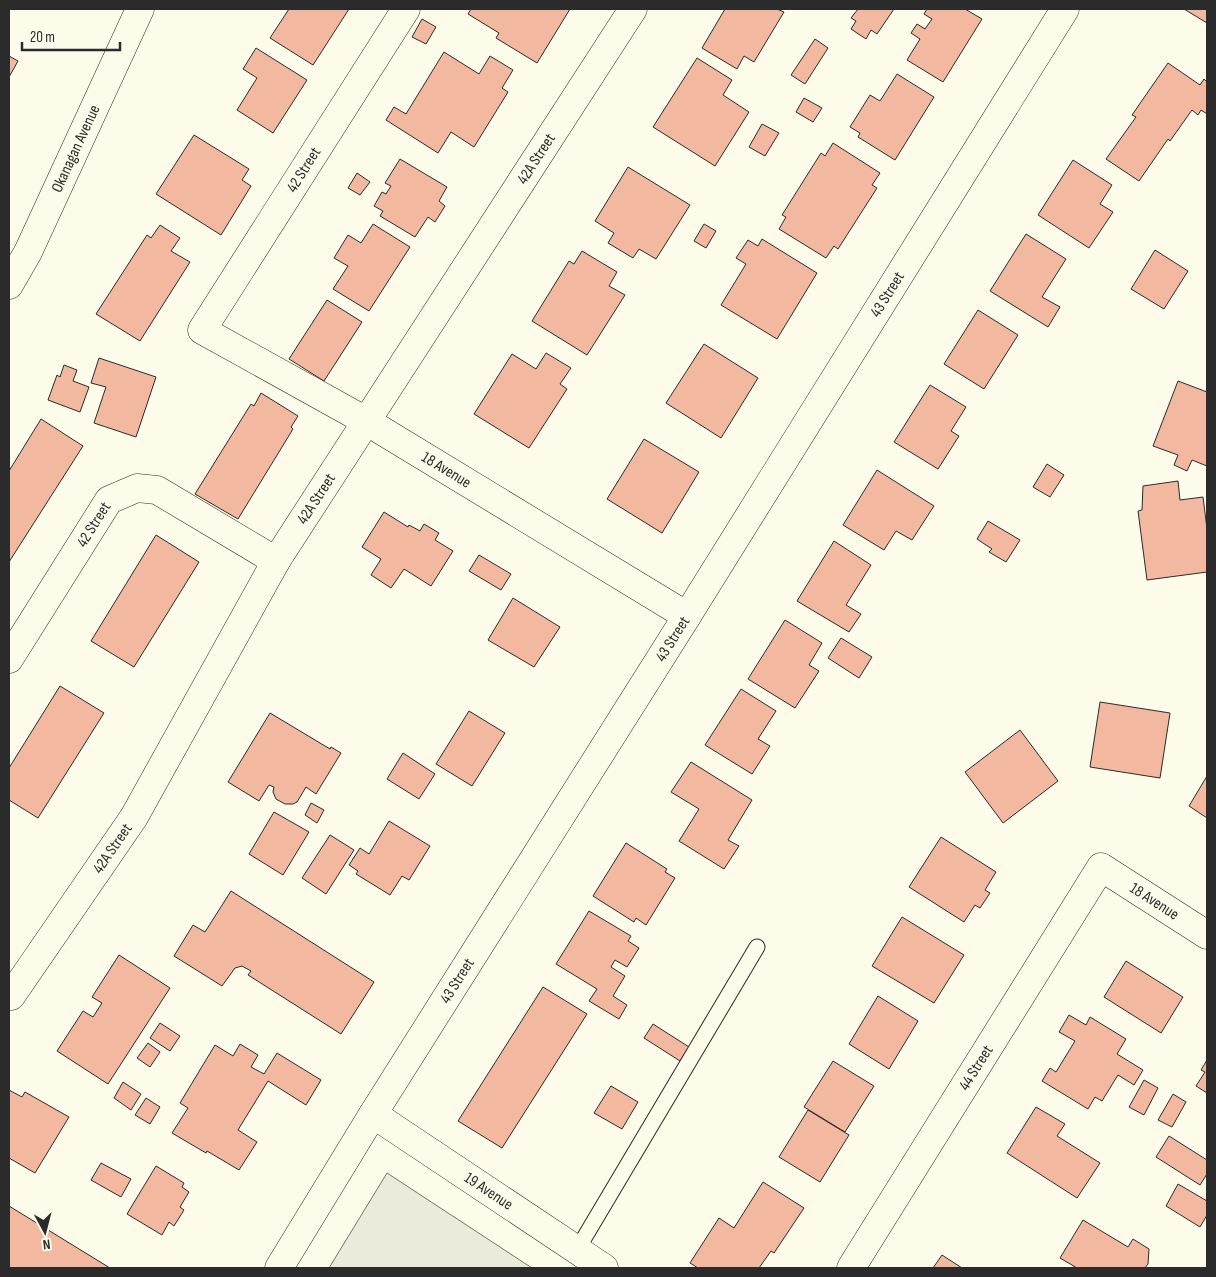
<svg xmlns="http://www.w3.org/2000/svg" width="1216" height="1277" font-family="'Sofia Sans Condensed',sans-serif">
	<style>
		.green { fill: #ecebdb; stroke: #74746e }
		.building { fill: #f2b8a0; stroke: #2b2b2b }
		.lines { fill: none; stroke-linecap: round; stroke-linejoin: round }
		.service-casing { stroke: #2b2b2b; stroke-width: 17 }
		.minor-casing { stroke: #2b2b2b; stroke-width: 29 }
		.tertiary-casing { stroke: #2b2b2b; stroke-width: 29 }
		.service { stroke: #fdfbea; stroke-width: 15 }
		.minor { stroke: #fdfbea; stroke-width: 28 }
		.tertiary { stroke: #fdfbea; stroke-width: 28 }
		.labels { text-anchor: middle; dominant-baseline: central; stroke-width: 4; stroke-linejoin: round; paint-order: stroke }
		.street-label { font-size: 16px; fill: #2b2b2b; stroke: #fdfbea }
	</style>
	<rect width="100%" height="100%" fill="#fdfbea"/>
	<!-- green -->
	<path class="green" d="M387 1173 532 1268H329Z"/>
	<!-- building -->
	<path class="building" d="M289 9H349L313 65 270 38Z
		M471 9H570L537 63 496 38 499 33 468 14Z
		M725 9H777L784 12 754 62 744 56 737 69 702 48Z
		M858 9H894L877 34 871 30 866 39 851 29 856 21 851 18Z
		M927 9H965L982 19 943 82 907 60 920 39 911 33 917 24 925 29 932 19 924 14Z
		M1184 9H1207V23Z
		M422 19 436 27 426 44 412 37Z
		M815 39 828 48 805 84 791 75Z
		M256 48 307 80 273 133 237 110 257 78 243 69Z
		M444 52 479 74 490 56 513 70 502 88 508 92 474 147 451 132 438 153 386 120 394 107 406 114Z
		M9 56 18 61 9 77Z
		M697 58 732 80 723 95 749 112 715 166 653 127Z
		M1168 63 1200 85 1204 79 1207 82V114L1201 110 1198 115 1192 110 1170 141 1168 139 1139 181 1106 159 1136 117 1132 115Z
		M897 74 934 97 895 160 858 137 860 133 850 127 870 95 880 101Z
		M804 98 822 108 813 122 796 112Z
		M762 124 779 133 765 156 749 147Z
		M194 135 249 169 242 180 251 186 221 235 156 194Z
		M833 143 880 173 872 185 877 188 838 249 834 246 826 258 779 229 786 217 782 215 821 153 825 156Z
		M400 159 447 187 439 201 445 206 435 222 428 217 415 237 380 216 383 211 374 206 382 192 386 194 391 186 385 183Z
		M1073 160 1112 185 1100 204 1113 212 1089 248 1038 215Z
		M628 167 690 205 656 259 639 249 633 258 608 243 614 233 595 221Z
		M357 173 370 182 360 195 348 188Z
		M373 224 410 247 369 311 333 289 348 266 334 258 348 235 361 243Z
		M704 224 716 231 706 248 694 241Z
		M160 225 180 238 171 251 190 262 140 341 96 314 147 235 151 238Z
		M1026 234 1066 259 1042 297 1060 307 1048 327 990 291Z
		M762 239 817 273 777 339 721 305 746 264 736 258 748 240 758 246Z
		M1155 250 1188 271 1164 309 1131 289Z
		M582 251 617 272 609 286 625 295 587 355 532 321 569 261 574 264Z
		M327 300 362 322 324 381 289 359Z
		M978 310 1018 335 984 389 944 364Z
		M704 344 758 378 721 438 666 403Z
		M546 353 571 368 560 384 567 389 529 448 474 414 512 354 536 369Z
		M99 358 156 377 136 437 94 423 106 387 91 383Z
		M64 365 77 370 73 381 89 387 80 412 48 400 57 375 60 377Z
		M1178 381 1207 392V466L1192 460 1187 471 1174 465 1178 455 1153 446Z
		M930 385 966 407 951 431 959 436 938 469 894 442Z
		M261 393 298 416 291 427 293 429 238 519 195 494 251 404 254 406Z
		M41 419 83 446 9 562V471Z
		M644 439 699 472 662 533 607 499Z
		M1047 464 1064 475 1050 497 1033 487Z
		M877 470 934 506 912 540 896 531 884 550 843 525Z
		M1178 481 1180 500 1203 497 1207 529V572L1147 580 1138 511 1142 510 1143 486Z
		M384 512 408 527 409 525 420 531 424 524 439 533 435 540 453 551 431 586 404 569 391 588 371 575 381 559 362 547Z
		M988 521 1020 540 1006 562 989 552 992 549 977 539Z
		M156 535 199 562 134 667 91 641Z
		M834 541 871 565 846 605 861 614 849 632 797 601Z
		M479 555 511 574 501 590 469 571Z
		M513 598 560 627 534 667 488 640Z
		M785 620 822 643 809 665 819 671 795 708 748 679Z
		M841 638 872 657 859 678 828 658Z
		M60 686 104 713 38 818 9 800V768Z
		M741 689 776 711 758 739 770 746 752 774 705 745Z
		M1100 702 1170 713 1160 778 1090 767Z
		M469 711 505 733 472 786 436 764Z
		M270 713 330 749 331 747 341 753 316 794 306 787 297 802 293 804H285L276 799 273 792 274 787 269 785 259 801 228 782Z
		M1020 730 1058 781 1003 823 965 772Z
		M403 753 435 774 419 799 387 779Z
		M691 762 752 800 728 840 739 846 724 869 679 841 699 809 671 792Z
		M1207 776V818L1189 806Z
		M311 803 324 810 317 823 305 815Z
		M274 812 309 832 283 875 249 854Z
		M389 821 430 846 409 880 402 876 390 895 356 874 358 871 349 865 360 848 369 854Z
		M330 835 354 850 326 894 302 878Z
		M941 837 996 872 985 890 990 893 980 908 975 905 964 922 909 887Z
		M626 843 667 869 665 872 675 878 646 925 636 918 634 922 593 896Z
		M231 891 374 982 341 1034 248 975 251 971 242 966 235 968 222 986 174 956 193 925 205 932Z
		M589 911 631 936 628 941 639 948 627 967 615 960 611 967 625 976 613 996 627 1005 619 1019 589 1001 597 989 556 964Z
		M902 917 964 955 934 1003 872 966Z
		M119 955 170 988 108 1084 57 1051 83 1011 93 1017 102 1003 92 997Z
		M1126 961 1183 997 1161 1033 1104 997Z
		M543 987 587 1014 502 1148 458 1121Z
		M878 996 918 1021 889 1069 849 1044Z
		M1069 1015 1086 1025 1090 1017 1126 1039 1117 1054 1143 1070 1134 1085 1118 1075 1102 1101 1095 1097 1088 1109 1042 1081 1050 1068 1056 1072 1075 1041 1059 1032Z
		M160 1023 180 1036 170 1051 150 1038Z
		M653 1024 689 1047 680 1061 644 1038Z
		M148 1043 160 1052 150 1067 137 1058Z
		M240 1044 258 1055 251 1067 264 1074 277 1053 321 1080 306 1105 268 1081 238 1130 257 1142 239 1170 207 1151 206 1153 172 1133 188 1108 180 1103 215 1045 233 1056Z
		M1207 1060V1093L1196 1086 1205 1072 1201 1070Z
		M833 1061 874 1086 845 1132 804 1107Z
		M1144 1080 1158 1088 1144 1115 1129 1107Z
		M123 1082 141 1094 131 1110 114 1098Z
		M611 1086 638 1102 622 1129 594 1113Z
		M9 1090 22 1097 25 1092 69 1117 35 1173 9 1158Z
		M1173 1094 1186 1102 1172 1127 1158 1120Z
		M146 1098 160 1107 150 1124 135 1115Z
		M1036 1107 1065 1124 1057 1136 1100 1163 1077 1198 1007 1153Z
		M808 1110 849 1135 820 1182 779 1157Z
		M1169 1136 1207 1160V1174L1200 1185 1156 1157Z
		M101 1163 131 1179 121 1197 91 1180Z
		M156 1166 184 1183 182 1187 189 1192 180 1207 184 1210 174 1226 169 1222 162 1235 127 1214Z
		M763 1182 804 1208 774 1253 771 1251 759 1268H698L690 1263 719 1218 734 1228Z
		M1178 1184 1207 1201V1215L1200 1227 1166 1206Z
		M9 1206 110 1268H9Z
		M1083 1220 1128 1247 1133 1239 1149 1249 1148 1264 1145 1268H1077L1060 1258Z
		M942 1255 962 1268H933Z"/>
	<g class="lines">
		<defs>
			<path id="service" d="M577 1250 757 947"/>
			<g id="minor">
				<path id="s1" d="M406 9 202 330 366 421 687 616"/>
				<path id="s2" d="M9 659 109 500 137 488 157 490 276 561"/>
				<path id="s3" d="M11 996 134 817 276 561 633 9"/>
				<path id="s4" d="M373 1114 604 1268"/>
				<path id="s5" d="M279 1268 373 1114 687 616 1065 9"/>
				<path id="s6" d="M851 1268 1101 867 1207 935"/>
			</g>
			<g id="tertiary">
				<path id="s7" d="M9 285 28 252 140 9"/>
			</g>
		</defs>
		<!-- service casing -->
		<use href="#service" class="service-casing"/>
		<!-- minor casing -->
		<use href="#minor" class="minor-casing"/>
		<!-- tertiary casing -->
		<use href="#tertiary" class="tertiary-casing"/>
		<!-- service -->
		<use href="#service" class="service"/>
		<!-- minor -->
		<use href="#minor" class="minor"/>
		<!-- tertiary -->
		<use href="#tertiary" class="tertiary"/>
	</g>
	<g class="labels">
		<!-- street labels -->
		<g class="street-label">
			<text stroke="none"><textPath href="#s7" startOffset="152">Okanagan Avenue</textPath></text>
			<text stroke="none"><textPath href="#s3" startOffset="989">42A Street</textPath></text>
			<text transform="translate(304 170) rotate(-58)">42 Street</text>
			<text stroke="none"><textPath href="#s5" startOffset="1148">43 Street</textPath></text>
			<text stroke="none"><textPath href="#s1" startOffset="662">18 Avenue</textPath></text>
			<text stroke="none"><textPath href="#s3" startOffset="584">42A Street</textPath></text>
			<text stroke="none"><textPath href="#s2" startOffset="159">42 Street</textPath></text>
			<text stroke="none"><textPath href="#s5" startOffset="742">43 Street</textPath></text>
			<text stroke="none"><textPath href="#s3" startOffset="179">42A Street</textPath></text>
			<text stroke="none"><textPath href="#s6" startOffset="536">18 Avenue</textPath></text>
			<text stroke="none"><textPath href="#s5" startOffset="338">43 Street</textPath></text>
			<text stroke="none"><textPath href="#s6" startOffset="236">44 Street</textPath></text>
			<text stroke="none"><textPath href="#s4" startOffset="139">19 Avenue</textPath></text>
		</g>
	</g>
	<!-- border -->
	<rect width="1216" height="1277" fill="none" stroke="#2b2b2b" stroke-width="20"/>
	<!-- north arrow -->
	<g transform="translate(45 1232) rotate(173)" stroke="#fdfbea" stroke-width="4" paint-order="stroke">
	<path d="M0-4L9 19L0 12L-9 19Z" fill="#2b2b2b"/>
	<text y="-8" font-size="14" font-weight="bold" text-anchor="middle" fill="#2b2b2b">N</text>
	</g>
	<!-- scale -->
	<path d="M22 42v8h98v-8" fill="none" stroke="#2b2b2b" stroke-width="2.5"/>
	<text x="30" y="42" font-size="15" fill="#2b2b2b" stroke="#fdfbea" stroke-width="4" paint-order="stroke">20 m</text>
</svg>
